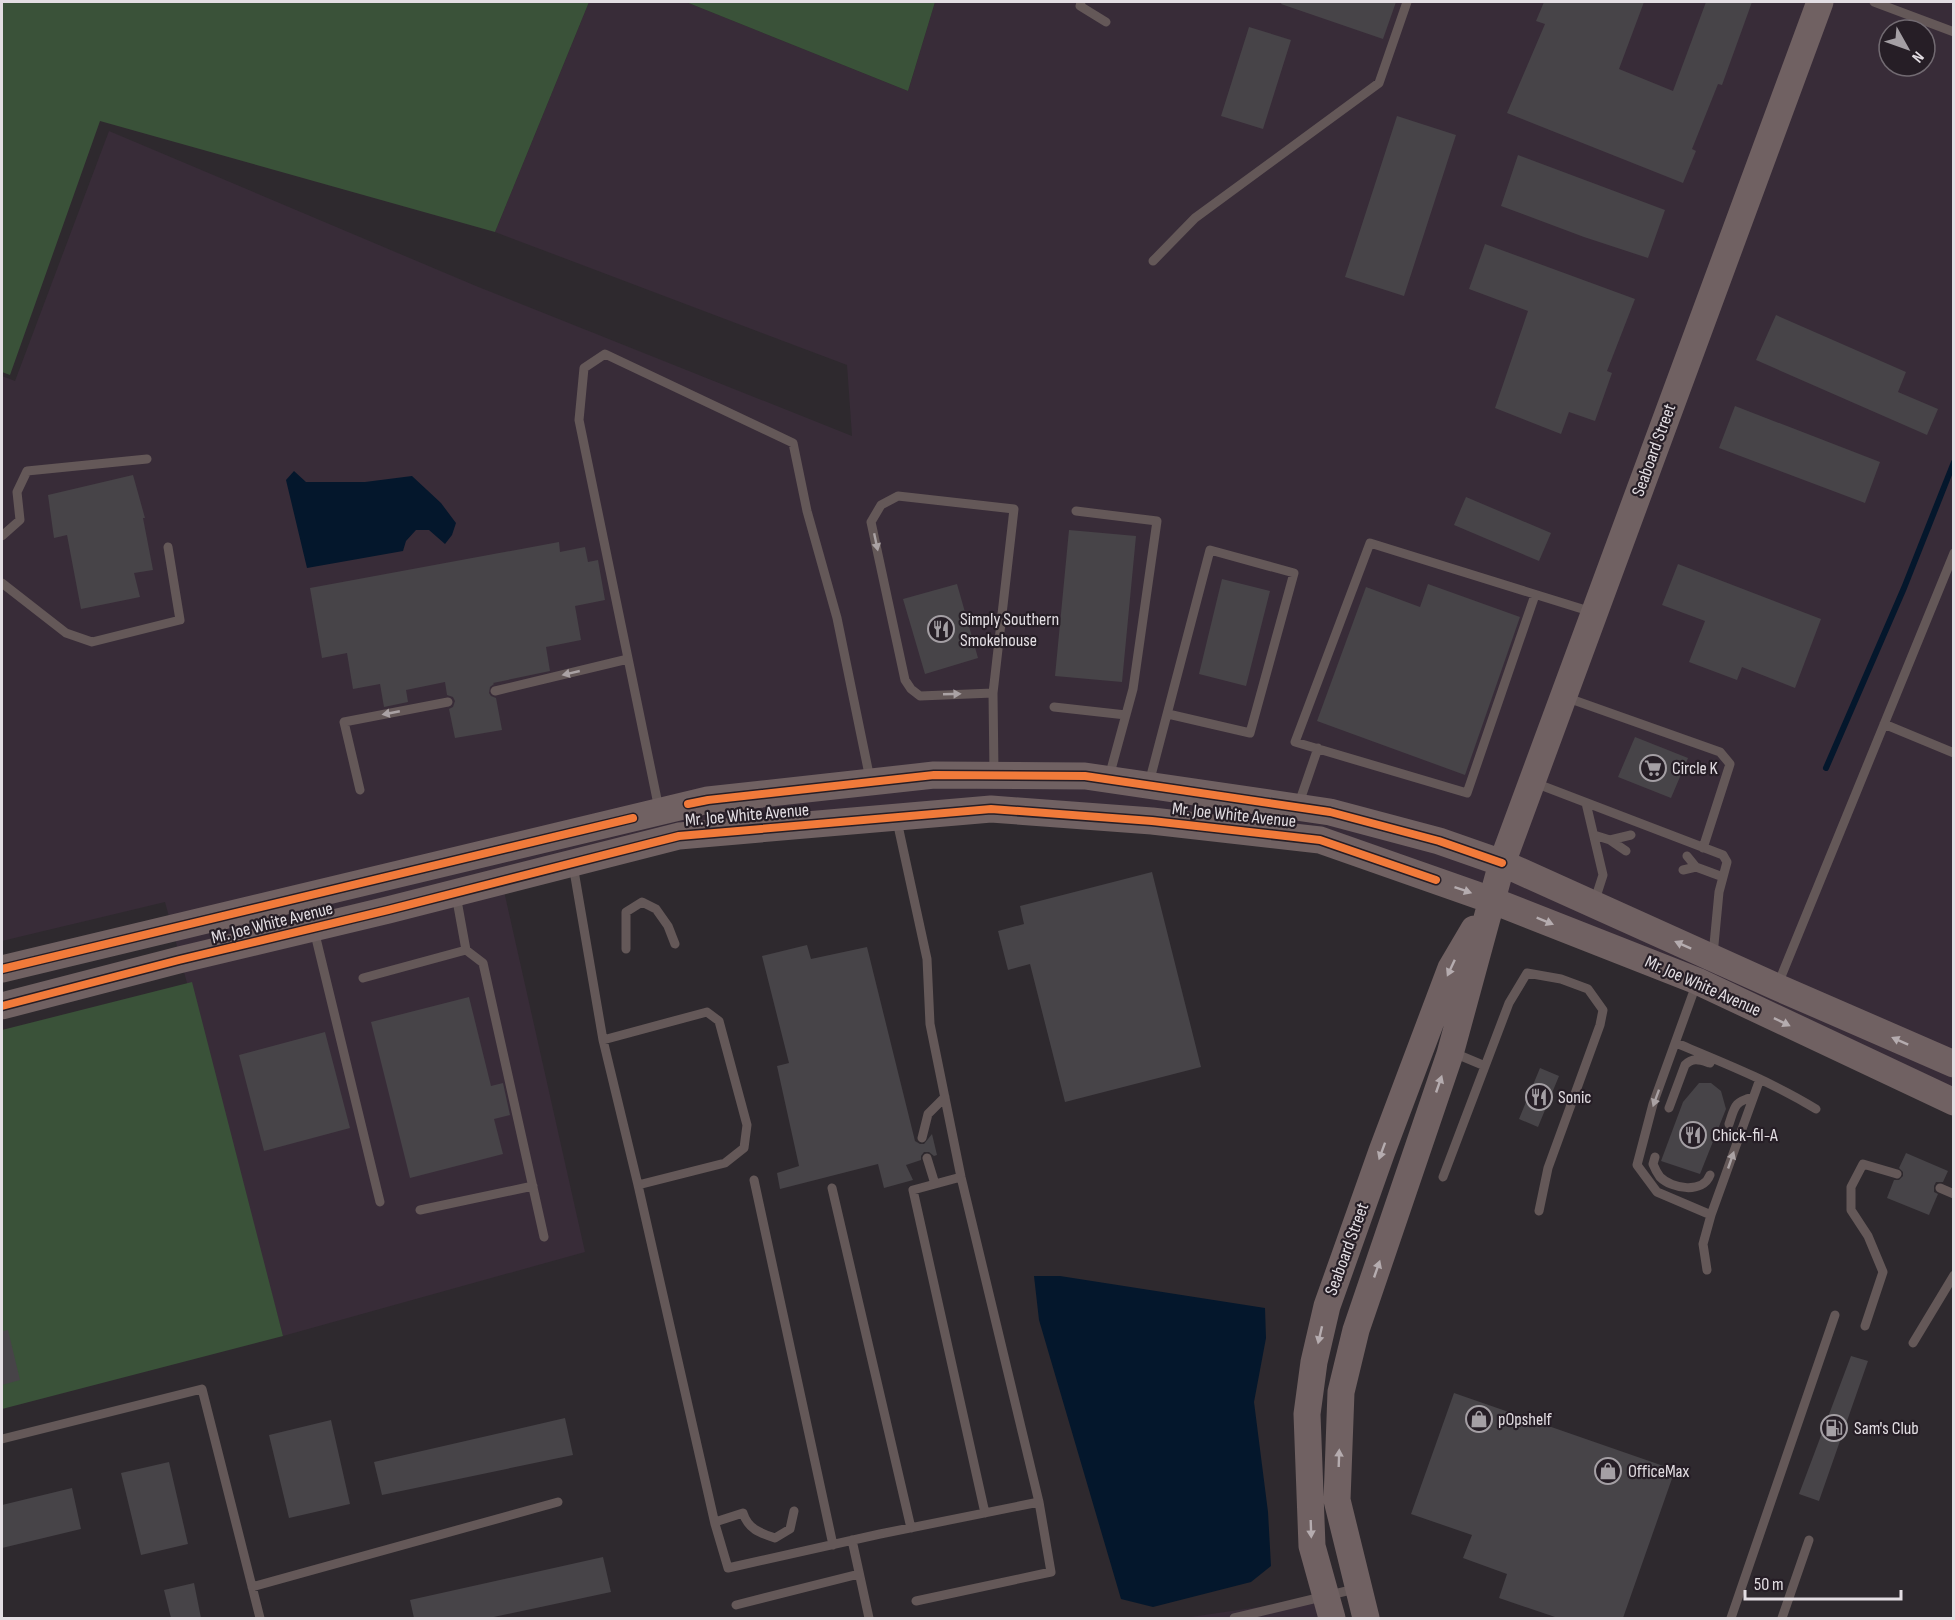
<svg xmlns="http://www.w3.org/2000/svg" width="1955" height="1620" font-family="'Sofia Sans Condensed',sans-serif">
	<style>
		.built { fill: #382c38; fill-rule: evenodd }
		.forest { fill: #3a5239 }
		.water { fill: #04172c }
		.lines { fill: none; stroke-linecap: round; stroke-linejoin: round }
		.stream { stroke: #04172c; stroke-width: 6 }
		.building { fill: #474448 }
		.lane { stroke: #645858; stroke-width: 9 }
		.secondary { stroke: #706162; stroke-width: 27 }
		.cycleway-casing { stroke: #261e26; stroke-width: 11 }
		.cycleway { stroke: #f17a3a; stroke-width: 8 }
		.oneway { fill: #aaa2a4 }
		.oneway2 { fill: #b5acaf }
		.labels { text-anchor: middle; dominant-baseline: central; stroke-width: 4.5; stroke-linejoin: round; paint-order: stroke }
		.street-label { font-size: 18px; fill: #e3dee3; stroke: #261e26 }
		.poi-label { font-size: 18px; fill: #e3dee3; stroke: #261e26; text-anchor: start }
	</style>
	<rect width="100%" height="100%" fill="#2e292e"/>
	<!-- built -->
	<path class="built" d="M589 2H686L908 91 935 2H1953V1102L1848 1054 1320 840 991 809 679 836 502 882 585 1252 283 1336 165 902 2 941V376L15 381 109 131 476 286 852 436 847 365 495 232ZM1889 30H1925V66H1889Z
		M1326 1597 1332 1618H1184Z"/>
	<!-- forest -->
	<path class="forest" d="M2 2H589L495 232 100 121 10 375 2 372Z
		M686 2H935L908 91Z
		M192 982 283 1336 2 1409V1030Z"/>
	<!-- water -->
	<path class="water" d="M294 471 306 482H365L412 476 441 503 456 523 452 535 445 544 429 530H416L406 541 403 551 307 568 286 480Z
		M1034 1276H1060L1265 1308 1266 1338 1254 1402 1268 1512 1271 1566 1251 1582 1153 1607 1121 1599 1039 1320Z"/>
	<g class="lines">
		<!-- stream -->
		<path class="stream" d="M1826 768 1904 588 1954 462"/>
	</g>
	<!-- building -->
	<path class="building" d="M1282 2H1396L1383 39 1281 4Z
		M1544 2H1644L1619 69 1673 91 1706 2H1752L1722 85 1718 84 1692 149 1696 151 1683 183 1507 113 1545 24 1536 21Z
		M1249 27 1291 40 1263 129 1221 116Z
		M1397 116 1456 135 1404 296 1345 277Z
		M1518 155 1665 210 1648 258 1584 237 1501 206Z
		M1485 244 1635 299 1607 371 1612 373 1595 421 1569 412 1561 434 1495 408 1528 311 1469 289Z
		M1776 315 1906 372 1898 392 1938 409 1927 435 1756 360Z
		M1735 406 1880 462 1865 503 1719 448Z
		M133 475 145 518H143L153 570 134 573 140 597 81 609 67 535 54 538 48 495Z
		M1466 497 1551 533 1539 561 1454 525Z
		M1069 530 1136 536 1122 682 1055 676Z
		M559 542 560 552 585 547 588 562 598 560 605 600 575 606 581 640 546 647 550 671 493 683 494 684 490 687 489 693 491 696 496 698 502 730 455 738 449 709 453 707 455 701 453 697 447 695 445 682 406 690 408 702 384 707 380 684 353 689 347 653 322 658 310 588Z
		M1678 564 1821 619 1795 688 1742 667 1737 680 1689 662 1705 621 1662 605Z
		M1222 579 1270 591 1246 686 1199 674Z
		M957 584 978 658 925 674 903 599Z
		M1428 584 1520 617 1465 775 1317 721 1366 587 1420 607Z
		M1635 737 1688 758 1671 798 1618 777Z
		M1152 872 1201 1067 1065 1102 1030 964 1008 970 998 931 1024 924 1020 906Z
		M807 945 811 959 867 947 915 1141 920 1144H924L932 1134 937 1155 934 1156 929 1152H924L921 1156V1160L906 1165 913 1180 884 1188 878 1164 780 1189 777 1173 799 1166 777 1066 789 1063 762 956Z
		M469 997 491 1086 503 1083 510 1115 494 1119 503 1154 410 1178 371 1022Z
		M325 1032 350 1128 264 1151 239 1055Z
		M1540 1068 1559 1076 1538 1127 1519 1119Z
		M1699 1083H1711L1721 1091 1726 1109 1700 1174 1661 1161 1683 1102Z
		M1906 1153 1948 1171 1943 1182H1936L1934 1186V1192L1938 1194 1929 1215 1887 1198 1894 1180H1899L1903 1176V1172L1899 1168Z
		M8 1330 20 1380 2 1385V1331Z
		M1851 1356 1868 1361 1819 1501 1799 1494Z
		M1454 1393 1675 1470 1623 1618H1558L1499 1598 1507 1574 1463 1558 1472 1535 1411 1514Z
		M565 1418 573 1455 382 1495 374 1462Z
		M331 1420 350 1504 289 1518 269 1435Z
		M169 1462 188 1544 141 1555 121 1473Z
		M72 1488 81 1529 2 1548V1505Z
		M603 1557 611 1592 489 1618H414L410 1600Z
		M194 1583 201 1618H171L164 1590Z"/>
	<g class="lines">
		<!-- lane -->
		<path class="lane" d="M1081 2 1080 6 1106 22
			M1874 2 1954 32
			M1153 261 1195 218 1379 83 1407 2
			M1076 511 1157 521 1133 689 1109 777
			M2 536 20 520 17 492 27 471 147 459
			M2 583 66 633 92 642 180 620 168 547
			M1535 595 1467 793 1295 742 1370 543 1592 612
			M495 691 628 659
			M993 693 920 696 911 689 905 680 871 522 881 505 898 496 1014 509 993 693 994 773
			M1565 697 1720 752 1730 764 1703 848
			M1054 707 1126 715
			M1884 724 1954 753
			M1149 783 1210 550 1294 573 1250 733 1168 714
			M1535 783 1723 855 1727 862 1719 892 1713 955
			M360 790 344 722 448 702
			M1586 803 1603 875 1594 903
			M1298 806 1318 748
			M659 809 579 420 584 368 605 354 793 443 807 511 837 618 870 779
			M897 821 927 959 930 1024 961 1177 1039 1502
			M1594 835 1610 840 1626 851
			M1610 840 1631 835
			M1687 856 1696 867 1723 877
			M573 865 603 1040 638 1185 715 1524 728 1568 880 1534 1039 1502 1051 1572 916 1601
			M1683 870 1696 867
			M314 930 380 1202
			M626 949V912L642 902 656 909 668 926 675 944
			M466 950 483 963 544 1237
			M363 978 466 950 456 895
			M1778 984 1954 553
			M1696 985 1653 1104 1637 1165 1657 1192 1711 1215
			M603 1040 707 1012 719 1021 747 1125 744 1148 725 1163 638 1185
			M1676 1043C1724 1063 1772 1082 1816 1109
			M1454 1053 1485 1066
			M1669 1108 1685 1065C1693 1057 1700 1060 1710 1063
			M1729 1124C1735 1106 1734 1102 1753 1097
			M922 1138 928 1114 945 1097
			M1655 1157 1653 1164C1655 1169 1657 1173 1660 1177 1672 1189 1703 1194 1710 1175
			M927 1158 935 1184
			M961 1177 913 1190 985 1513
			M1443 1177 1509 1003 1527 973 1561 979 1588 989 1603 1010 1600 1025 1548 1168 1539 1211
			M754 1180 833 1545
			M832 1188 911 1528
			M1940 1188 1954 1194
			M420 1210 533 1186
			M1707 1270 1703 1244 1711 1215 1760 1079
			M1865 1326 1883 1272 1868 1236 1851 1210V1187L1863 1164 1897 1174
			M1913 1343 1954 1275
			M2 1439 202 1389 260 1618
			M715 1522 743 1513C748 1529 760 1533 775 1538L790 1529 794 1511
			M852 1540 869 1618
			M252 1587 558 1502
			M736 1605 859 1574
			M1234 1618 1355 1589
			M1731 1618 1835 1315
			M1782 1618 1809 1540"/>
		<!-- secondary -->
		<path class="secondary" d="M2 969 708 800 934 775 1085 776 1330 812 1439 841 1502 863 1777 987 1954 1064
			M2 1006 179 960 388 910 679 836 991 809 1152 821 1320 840 1491 900 1697 981 1954 1102
			M1332 1618 1312 1546 1307 1414 1314 1362 1327 1306 1382 1151 1451 968 1474 929
			M1366 1618 1337 1500 1341 1392 1356 1330 1450 1054 1502 863 1820 2"/>
		<defs>
			<path id="cycleway" d="M688 804 708 800 934 775 1085 776 1330 812 1439 841 1502 863
				M2 969 633 818
				M2 1006 179 960 388 910 679 836 991 809 1152 821 1320 840 1436 880"/>
		</defs>
		<!-- cycleway casing -->
		<use href="#cycleway" class="cycleway-casing"/>
		<!-- cycleway -->
		<use href="#cycleway" class="cycleway"/>
	</g>
	<!-- one-way arrows -->
	<defs><path id="oneway-solid" d="M-6-.8H1V-3.2L6.5 0L1 3.2V.8H-6Z" transform="scale(1.5)"/></defs>
	<g class="oneway">
		<use href="#oneway-solid" transform="translate(876 542) rotate(78)"/>
		<use href="#oneway-solid" transform="translate(571 673) rotate(167)"/>
		<use href="#oneway-solid" transform="translate(952 694) rotate(-2)"/>
		<use href="#oneway-solid" transform="translate(391 713) rotate(169)"/>
		<use href="#oneway-solid" transform="translate(1656 1098) rotate(110)"/>
		<use href="#oneway-solid" transform="translate(1731 1160) rotate(-71)"/>
	</g>
	<g class="oneway2">
		<use href="#oneway-solid" transform="translate(1463 890) rotate(19)"/>
		<use href="#oneway-solid" transform="translate(1545 921) rotate(22)"/>
		<use href="#oneway-solid" transform="translate(1683 945) rotate(-156)"/>
		<use href="#oneway-solid" transform="translate(1451 968) rotate(115)"/>
		<use href="#oneway-solid" transform="translate(1782 1022) rotate(26)"/>
		<use href="#oneway-solid" transform="translate(1900 1041) rotate(-156)"/>
		<use href="#oneway-solid" transform="translate(1439 1084) rotate(-71)"/>
		<use href="#oneway-solid" transform="translate(1382 1151) rotate(110)"/>
		<use href="#oneway-solid" transform="translate(1377 1269) rotate(-71)"/>
		<use href="#oneway-solid" transform="translate(1320 1335) rotate(103)"/>
		<use href="#oneway-solid" transform="translate(1339 1458) rotate(-88)"/>
		<use href="#oneway-solid" transform="translate(1311 1529) rotate(88)"/>
	</g>
	<!-- icons -->
	<defs>
		<symbol id="restaurant-ring" viewBox="-11 -11 22 22"><circle r="9.5" fill="#261e26" stroke="#a49fa4" stroke-width="1.5"/><path d="M-5-6h1v4h1v-4h1v4h1v-4h1v5L-1.5 .5V6h-2V.5L-5-1ZM5-6V6H3V1.5H1.5Q1.5-4 5-6Z" fill="#a49fa4"/></symbol>
		<symbol id="supermarket-ring" viewBox="-11 -11 22 22"><circle r="9.5" fill="#261e26" stroke="#a49fa4" stroke-width="1.5"/><path d="M-6-5.5h2.5l.6 2H6L4.5 2H-2.5L-4.4-4H-6ZM-1.5 3.2a1.3 1.3 0 1 0 .1 0ZM3 3.2a1.3 1.3 0 1 0 .1 0Z" fill="#a49fa4"/></symbol>
		<symbol id="shop-ring" viewBox="-11 -11 22 22"><circle r="9.5" fill="#261e26" stroke="#a49fa4" stroke-width="1.5"/><path d="M-5-2.5h2.3a2.7 3.5 0 0 1 5.4 0H5L5.5 6h-11ZM-1.5-2.5h3a1.5 2.3 0 0 0-3 0Z" fill="#a49fa4"/></symbol>
		<symbol id="fuel-ring" viewBox="-11 -11 22 22"><circle r="9.5" fill="#261e26" stroke="#a49fa4" stroke-width="1.5"/><path d="M-5.5-6h7V0h2V4h1.3V-2.5L3-4.5l.8-.8L6-3V5H2.5V1h-1V6h-7ZM-4.2-4.7v3.2H.2V-4.7Z" fill="#a49fa4"/></symbol>
	</defs>
	<g fill-rule="evenodd">
		<use href="#restaurant-ring" x="926" y="614" width="30" height="30"/>
		<use href="#supermarket-ring" x="1638" y="753" width="30" height="30"/>
		<use href="#restaurant-ring" x="1524" y="1082" width="30" height="30"/>
		<use href="#restaurant-ring" x="1678" y="1120" width="30" height="30"/>
		<use href="#shop-ring" x="1464" y="1404" width="30" height="30"/>
		<use href="#fuel-ring" x="1819" y="1413" width="30" height="30"/>
		<use href="#shop-ring" x="1593" y="1456" width="30" height="30"/>
	</g>
	<g class="labels">
		<!-- street labels -->
		<g class="street-label">
			<text transform="translate(1654 450) rotate(-70)">Seaboard Street</text>
			<text transform="translate(747 815) rotate(-5)">Mr. Joe White Avenue</text>
			<text transform="translate(1234 815) rotate(6)">Mr. Joe White Avenue</text>
			<text transform="translate(272 923) rotate(-14)">Mr. Joe White Avenue</text>
			<text transform="translate(1703 986) rotate(24)">Mr. Joe White Avenue</text>
			<text transform="translate(1347 1249) rotate(-70)">Seaboard Street</text>
		</g>
		<!-- poi labels -->
		<g class="poi-label">
			<text x="960" y="619">Simply Southern<tspan x="960" dy="21">Smokehouse</tspan></text>
			<text x="1672" y="768">Circle K</text>
			<text x="1558" y="1097">Sonic</text>
			<text x="1712" y="1135">Chick-fil-A</text>
			<text x="1498" y="1419">pOpshelf</text>
			<text x="1854" y="1428">Sam's Club</text>
			<text x="1628" y="1471">OfficeMax</text>
		</g>
	</g>
	<!-- border -->
	<rect width="1955" height="1620" fill="none" stroke="#e3dee3" stroke-width="6"/>
	<!-- north arrow -->
	<g transform="translate(1907 48) rotate(130)"><circle r="28" fill="#261e26" stroke="#726b72" stroke-width="1.5"/>
	<path d="M0-4.5L10 22L0 15L-10 22Z" fill="#a49fa4"/>
	<text y="-9" font-size="16" font-weight="bold" text-anchor="middle" fill="#e3dee3">N</text>
	</g>
	<!-- scale -->
	<path d="M1745 1590v9h156v-9" fill="none" stroke="#e3dee3" stroke-width="3"/>
	<text x="1754" y="1590" font-size="18" fill="#e3dee3" stroke="#261e26" stroke-width="4.5" paint-order="stroke">50 m</text>
</svg>
